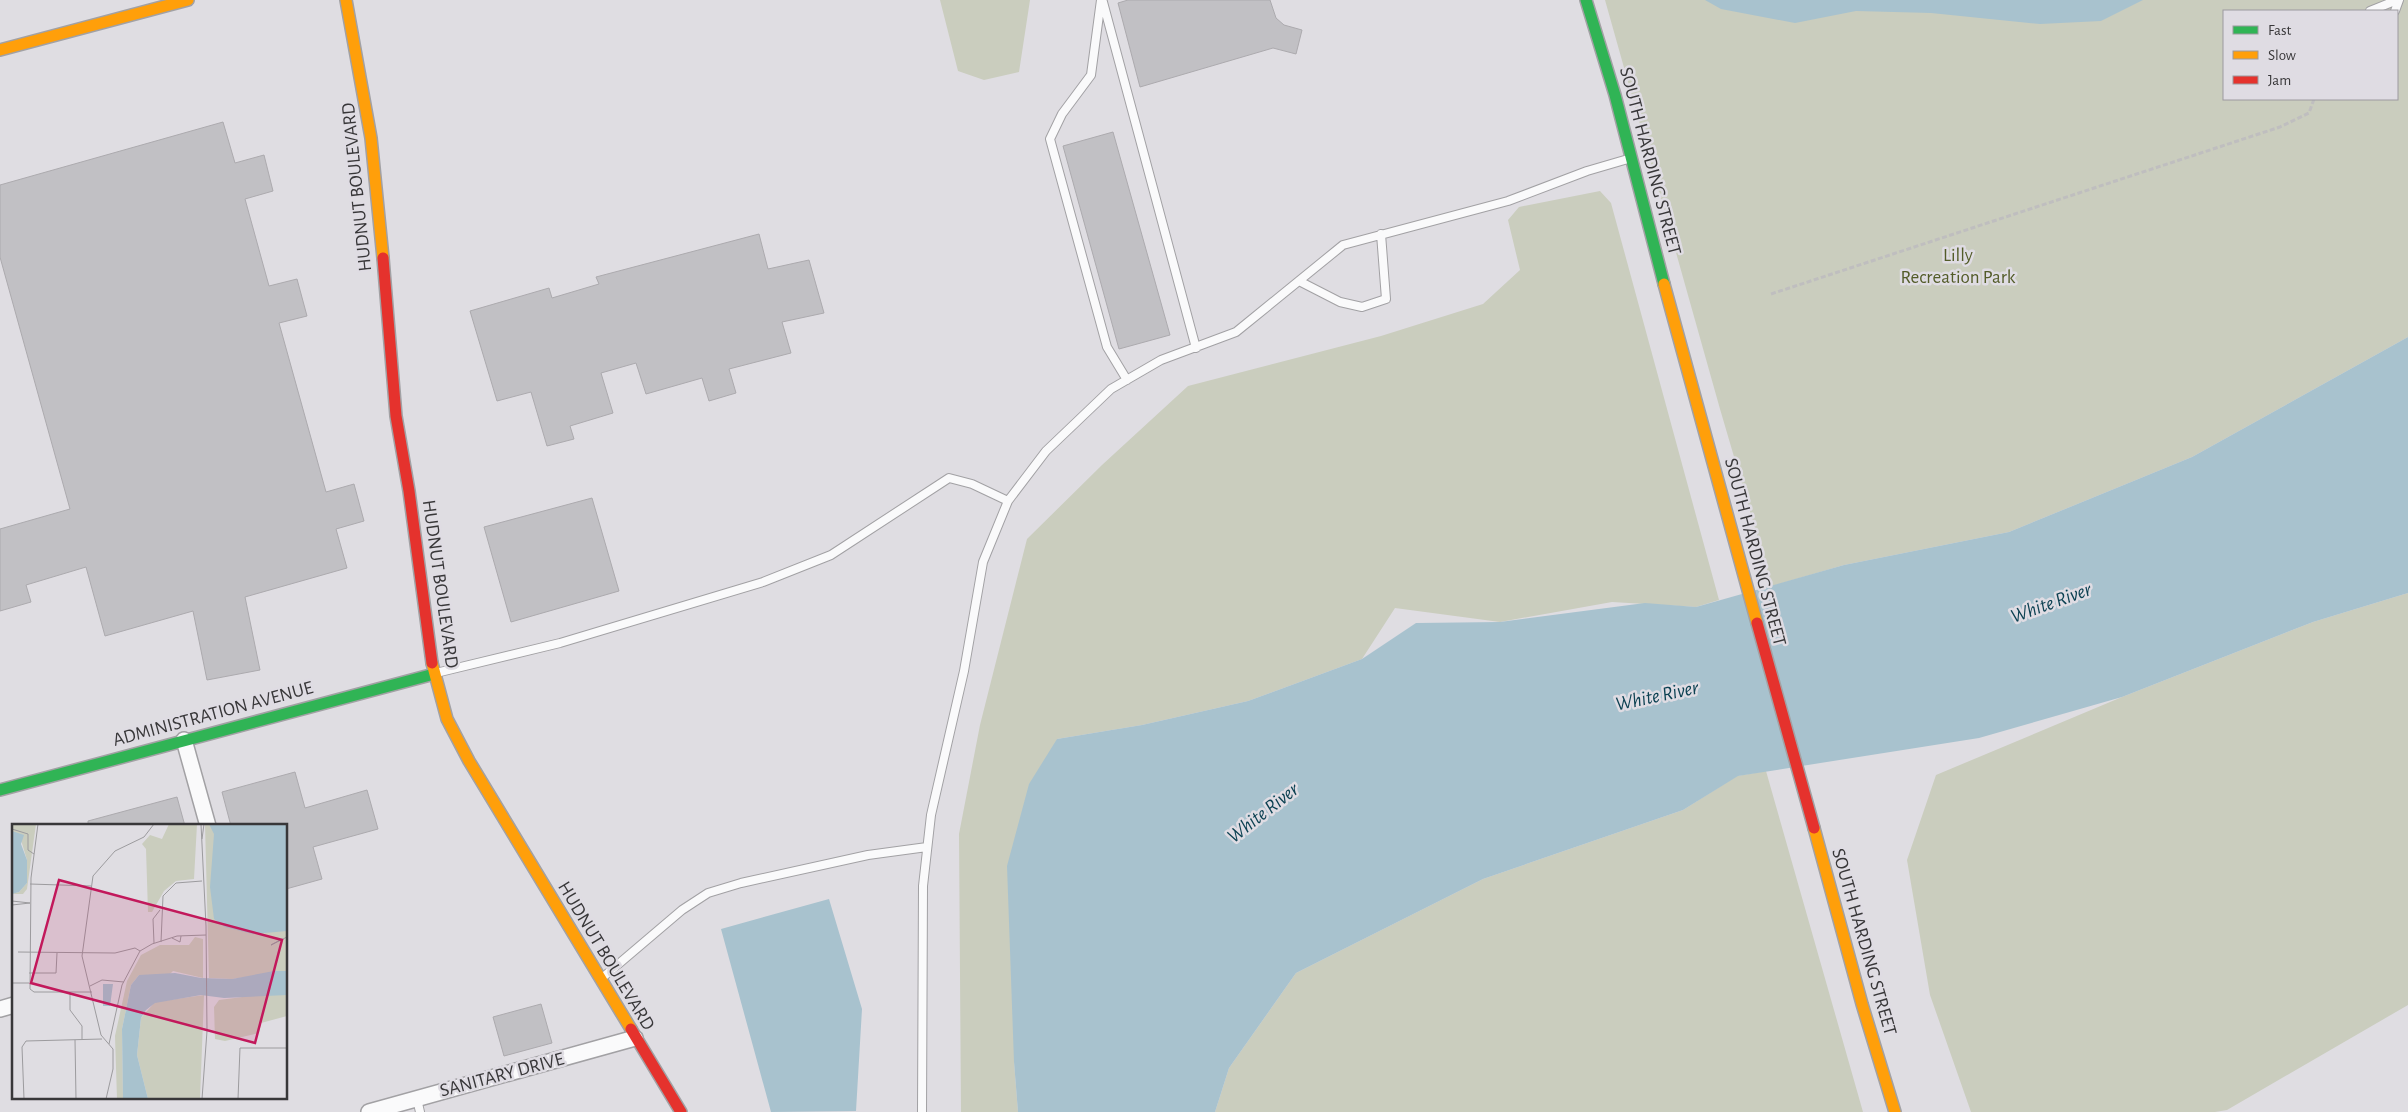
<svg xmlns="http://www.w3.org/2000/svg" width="2408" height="1112" font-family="'Alegreya Sans',sans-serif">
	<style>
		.green { fill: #cacdbe; fill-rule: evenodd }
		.water { fill: #a8c2ce }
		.building { fill: #c1c0c4; stroke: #acaaae }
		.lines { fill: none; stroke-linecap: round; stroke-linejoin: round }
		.lane-casing { stroke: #a2a1a4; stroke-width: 10 }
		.street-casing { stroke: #a2a1a4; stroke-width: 18 }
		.fast-casing { stroke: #a2a1a4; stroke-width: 14 }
		.slow-casing { stroke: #a2a1a4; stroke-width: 14 }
		.jam-casing { stroke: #a2a1a4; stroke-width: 14 }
		.path { stroke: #bfbebf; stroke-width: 3; stroke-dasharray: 5 2.5; stroke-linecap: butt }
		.lane { stroke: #fafafb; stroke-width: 8 }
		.street { stroke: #fafafb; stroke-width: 15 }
		.fast { stroke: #30b455; stroke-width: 11 }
		.slow { stroke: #ff9f0a; stroke-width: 11 }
		.jam { stroke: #e5322d; stroke-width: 11 }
		.labels { text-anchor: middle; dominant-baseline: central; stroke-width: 5; stroke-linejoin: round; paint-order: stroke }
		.street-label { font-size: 19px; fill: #383739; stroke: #dfdce3 }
		.park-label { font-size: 19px; fill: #535c29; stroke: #dfdce3 }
		.water-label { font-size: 20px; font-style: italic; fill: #0c4152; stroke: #dfdce3 }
		.inset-road { fill: none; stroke: #9c9b9e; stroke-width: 1 }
		.view { fill: #c2185b; fill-opacity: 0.15; stroke: #c2185b; stroke-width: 2.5 }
		.inset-edge { fill: none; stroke: #383739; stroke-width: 2.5 }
	</style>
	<rect width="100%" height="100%" fill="#dfdde2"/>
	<!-- green -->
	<path class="green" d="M940 0H1030L1019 72 984 80 958 71Z
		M1605 0H2408V337L2192 457 2009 532 1844 565 1772 586 1720 409ZM2224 11H2397V99H2224Z
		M1600 191 1611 203 1719 600 1696 607 1612 602 1500 622 1395 608 1362 659 1248 701 1142 725 1057 739 1014 1062 1018 1112H961L959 834 980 725 1027 539 1102 465 1188 386 1381 336 1483 304 1520 270 1508 220 1519 207Z
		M2408 593V1005L2227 1110 2215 1112H1971L1930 995 1907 860 1936 775 2122 697 2313 622Z
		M1766 771 1863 1112H1215L1229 1068 1296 973 1483 879 1683 810 1737 776Z"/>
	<!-- water -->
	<path class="water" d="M1705 0H2143L2101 21 2040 24 1931 13 1856 11 1795 23 1721 9Z
		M2408 337V593L2313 622 2122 697 1979 738 1738 776 1683 810 1483 879 1296 973 1229 1068 1215 1112H1018L1014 1062 1007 866 1029 784 1057 739 1142 725 1248 701 1362 659 1416 623 1500 622 1645 603 1696 607 1844 565 2009 532 2192 457Z
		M829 899 862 1009 856 1111 771 1112 721 929Z"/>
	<!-- building -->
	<path class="building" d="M1128 0H1270L1276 18 1284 25 1302 30 1296 54 1273 48 1140 87 1118 3Z
		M223 122 235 163 264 155 273 191 245 199 269 286 297 279 307 316 279 323 326 492 354 484 364 521 336 529 347 568 245 597 260 670 207 680 193 611 105 636 86 567 26 585 31 602 0 611V529L70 509 0 257V185Z
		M1113 132 1170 335 1119 349 1063 146Z
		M759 234 768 269 809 260 824 313 782 322 791 353 729 369 736 393 709 401 702 378 646 394 636 363 601 373 613 413 570 426 574 439 547 446 531 392 497 401 470 311 549 288 552 298 599 284 596 277Z
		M592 498 619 591 511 622 484 527Z
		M295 772 305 808 367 790 378 829 313 847 322 879 286 889V826H231L222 792Z
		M177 797 185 826H88V821Z
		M541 1004 552 1043 504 1056 493 1017Z"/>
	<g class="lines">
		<defs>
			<path id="lane" d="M1101 0 1091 75 1062 114 1050 139 1107 347 1127 380
				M1103 2 1196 348
				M2370 11 2397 0
				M2395 11 2399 0
				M1299 281 1340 302 1362 307 1386 299 1381 234
				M436 673 560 643 763 582 831 555 949 478 972 484 1008 501 1046 451 1111 389 1161 360 1236 332 1343 245 1508 201 1587 171 1628 159
				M602 978 682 910 708 893 741 883 868 855 927 847
				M417 1099 420 1112
				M922 1112 923 886 931 815 964 671 983 562 1008 501"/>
			<path id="street" d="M184 740 208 826
				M0 1009 14 1005
				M369 1112 635 1038"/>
			<path id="fast" d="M1586 0 1615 95 1664 284
				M0 790 434 674"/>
			<path id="slow" d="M346 0 371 138 383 258
				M0 50 188 0
				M1664 284 1757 623
				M432 663 447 719 469 761 631 1029
				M1814 828 1862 1004 1895 1112"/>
			<path id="jam" d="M383 258 396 416 409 491 432 663
				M1757 623 1814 828
				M631 1029 681 1112"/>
		</defs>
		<!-- lane casing -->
		<use href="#lane" class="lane-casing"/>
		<!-- street casing -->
		<use href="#street" class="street-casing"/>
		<!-- fast casing -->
		<use href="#fast" class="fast-casing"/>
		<!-- slow casing -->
		<use href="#slow" class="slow-casing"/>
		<!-- jam casing -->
		<use href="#jam" class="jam-casing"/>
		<!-- path -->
		<path class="path" d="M1771 294 2280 127 2309 113 2314 99"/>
		<!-- lane -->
		<use href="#lane" class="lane"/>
		<!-- street -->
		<use href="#street" class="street"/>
		<!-- fast -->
		<use href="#fast" class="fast"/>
		<!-- slow -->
		<use href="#slow" class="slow"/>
		<!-- jam -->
		<use href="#jam" class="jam"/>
	</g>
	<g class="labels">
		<!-- street labels -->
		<g class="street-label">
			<text transform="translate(1650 161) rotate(75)">SOUTH HARDING STREET</text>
			<text transform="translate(357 187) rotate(-96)">HUDNUT BOULEVARD</text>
			<text transform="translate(1755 552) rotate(75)">SOUTH HARDING STREET</text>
			<text transform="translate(440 584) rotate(82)">HUDNUT BOULEVARD</text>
			<text transform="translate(213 714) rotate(-15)">ADMINISTRATION AVENUE</text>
			<text transform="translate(1864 942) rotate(74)">SOUTH HARDING STREET</text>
			<text transform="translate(606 956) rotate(59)">HUDNUT BOULEVARD</text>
			<text transform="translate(502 1075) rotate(-15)">SANITARY DRIVE</text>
		</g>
		<!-- park labels -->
		<g class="park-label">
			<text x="1958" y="255">Lilly<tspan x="1958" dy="22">Recreation Park</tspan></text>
		</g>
		<!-- water labels -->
		<g class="water-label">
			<text transform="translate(2051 603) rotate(-20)">White River</text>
			<text transform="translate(1657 696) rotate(-12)">White River</text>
			<text transform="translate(1263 813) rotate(-38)">White River</text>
		</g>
	</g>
	<!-- overview -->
	<g transform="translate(12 824)">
		<rect width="275" height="275" fill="#dfdde2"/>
		<path d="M0 0H24L15 65 11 70H0L7 68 15 59V36L9 16 0 7ZM157 0H185L182 55 164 57 152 67 140 88H136L134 25 130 20 138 11 150 15ZM193 0H275V147L220 155 197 154ZM183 113 191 115V154L161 147 157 151H127L119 161 110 205 111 275H105L103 212 115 157 129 131 148 121H177ZM192 171 188 275H136L125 231 129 194 143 178ZM246 171H275V192L249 199 247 209 213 217 203 215 202 183 207 176Z" fill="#cacdbe"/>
		<path d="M197 0H275V107L241 110 213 103 202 95 198 63 202 10ZM0 7 12 11 9 20 15 36V59L7 68 0 70ZM262 147H275V171L212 174 189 171 143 179 134 186 129 194 125 231 136 275H111L110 205 119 161 127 151 163 149 189 154 220 155ZM91 160H101L98 182H91Z" fill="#a8c2ce"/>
		<path class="inset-road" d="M26 0 19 54 18 165 22 168H80M189 0 194 102 195 207 190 275M0 5 16 10V26L22 30M190 15 192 0M18 60 79 62M0 77 18 79M0 81 18 79M160 114 168 118 169 112M270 115 259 121 275 113M149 118 151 72 164 59 190 57M142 119 141 95 148 86M6 128 103 129 123 124 128 127 140 120 165 112 194 111M17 149H44L45 129M0 159H17M78 162 90 156 112 158M58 168V186L70 202V215M63 216 64 275M97 220 110 161 128 127M12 275 10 223 14 217 90 215M94 275 101 245V225L89 211 70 132 81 52 103 27 132 13 142 0M226 275 228 224H275"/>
		<path class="view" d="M47 56 270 116 243 219 19 159Z"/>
		<rect width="275" height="275" class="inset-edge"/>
	</g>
	<!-- legend -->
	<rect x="2223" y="10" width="175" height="90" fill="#dfdce3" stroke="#9c9a9f"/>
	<rect x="2233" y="26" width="25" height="8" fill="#30b455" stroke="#9c9a9f"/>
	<text x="2268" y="35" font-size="15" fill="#383739">Fast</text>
	<rect x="2233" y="51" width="25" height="8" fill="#ff9f0a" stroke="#9c9a9f"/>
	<text x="2268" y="60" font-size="15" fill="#383739">Slow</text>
	<rect x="2233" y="76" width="25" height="8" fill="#e5322d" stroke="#9c9a9f"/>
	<text x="2268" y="85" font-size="15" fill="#383739">Jam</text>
</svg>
